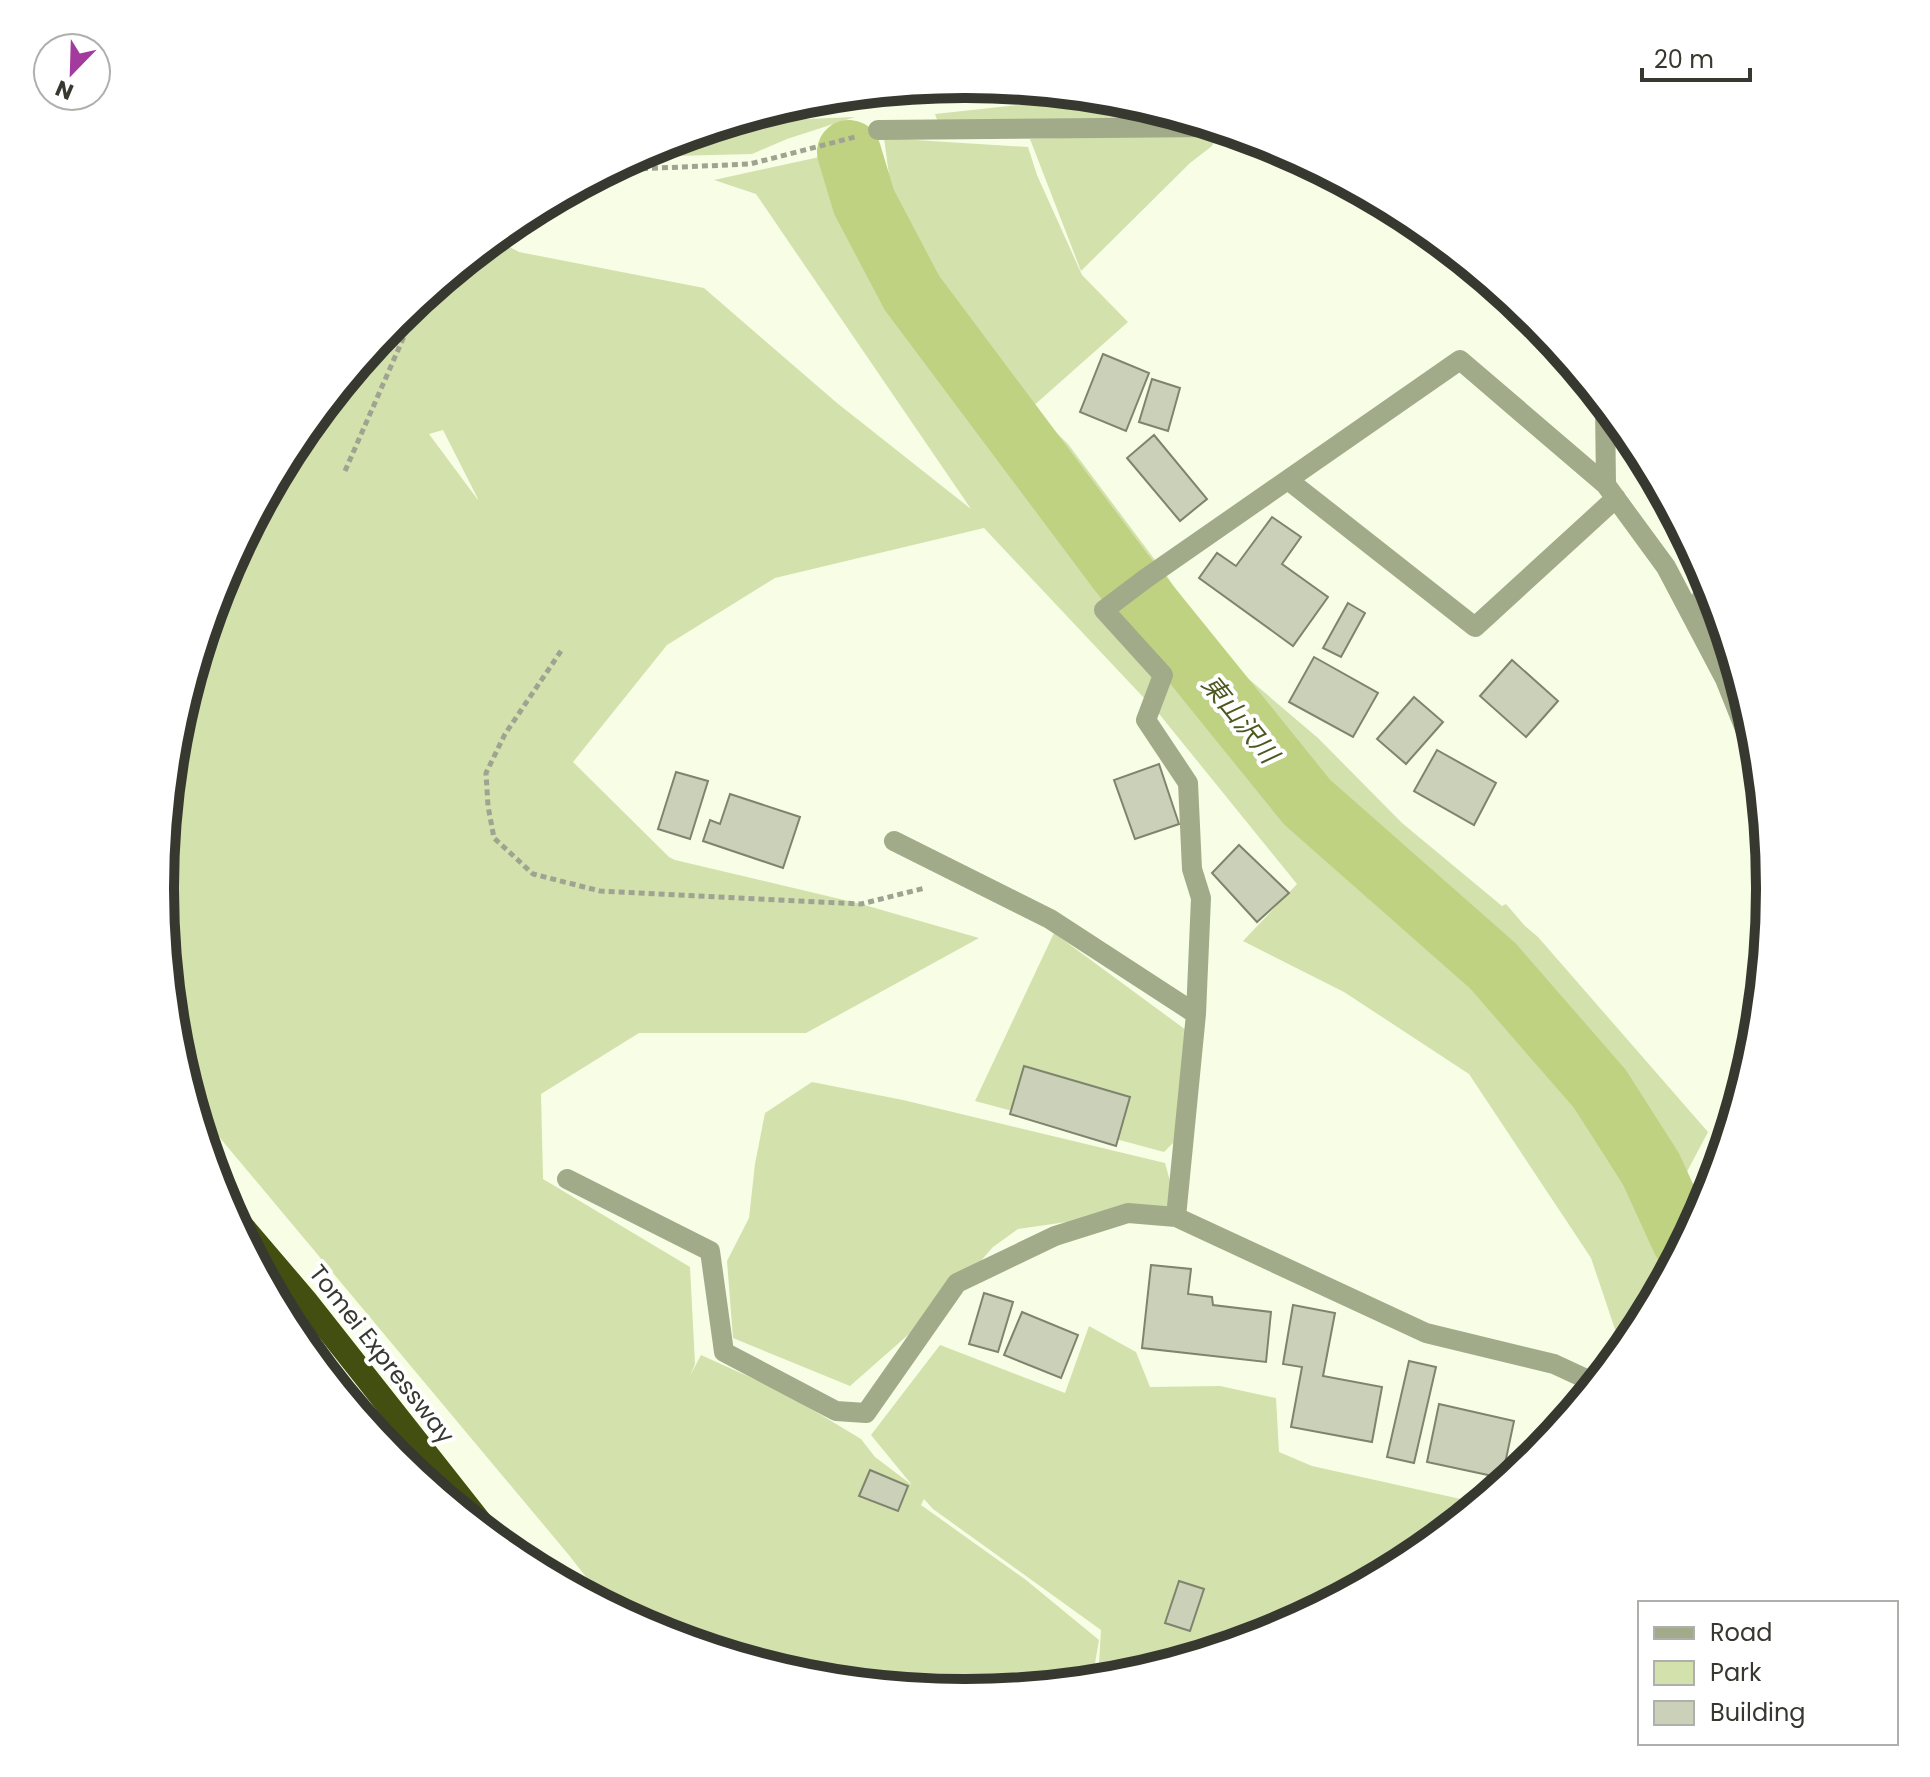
<svg xmlns="http://www.w3.org/2000/svg" width="1930" height="1777" font-family="Poppins,'Noto Sans JP',sans-serif">
	<style>
		.green { fill: #d3e1ad; fill-rule: evenodd }
		.lines { fill: none; stroke-linecap: round; stroke-linejoin: round }
		.river { stroke: #bfd282; stroke-width: 64 }
		.building { fill: #cad1b8; stroke: #7e846d; stroke-width: 2 }
		.path { stroke: #9fa492; stroke-width: 5; stroke-dasharray: 6 4; stroke-linecap: butt }
		.minor { stroke: #a2ab89; stroke-width: 20 }
		.highway { stroke: #434f11; stroke-width: 24 }
		.rail { stroke: #5f6255; stroke-width: 6; stroke-dasharray: 10 10; stroke-linecap: butt }
		.labels { text-anchor: middle; dominant-baseline: central; stroke-width: 8; stroke-linejoin: round; paint-order: stroke }
		.street-label { font-size: 24px; fill: #373930; stroke: #fff }
		.water-label { font-size: 26px; font-style: italic; fill: #4d5920; stroke: #fff }
		.rim { fill: none; stroke: #373930; stroke-width: 10 }
	</style>
	<rect width="100%" height="100%" fill="#f7fee5"/>
	<!-- green -->
	<path class="green" d="M1093 97 1122 100 1202 124 939 125 935 114Z
		M855 117 787 139 752 154 635 157 658 145 734 122Z
		M1219 133 1212 146 1190 163 1081 271 1030 139Z
		M884 138 1028 147 1037 175 1082 275 1128 322 1031 408 1068 444 1167 576 1217 652 1318 738 1402 823 1502 906 1506 904 1525 926 1538 937 1708 1132 1681 1183 1695 1221 1634 1336 1622 1350 1591 1258 1469 1074 1344 992 1243 941 1297 884 1160 715 984 528 775 578 667 645 573 762 669 857 675 860 861 904 979 938 806 1033H639L541 1094 543 1179 690 1267 695 1364 690 1376 701 1355 783 1392 861 1439 875 1457 912 1485 871 1435 940 1345 1065 1393 1089 1326 1136 1352 1150 1387 1220 1386 1276 1398 1279 1452 1312 1466 1465 1500 1464 1515 1412 1558 1307 1613C1293 1613 1280 1622 1272 1632L1122 1678 1098 1680 1101 1630 933 1509 924 1499 921 1505 1026 1580 1099 1640 1092 1681 965 1693 808 1677 657 1632 608 1605 568 1554 195 1108 176 1045 161 888 176 731 222 580 296 441 396 319 495 239 519 252 704 288 837 403 971 509 756 194 714 180 879 144 889 175ZM443 430 478 499V500L429 434Z
		M1054 933 1186 1030 1184 1132 1164 1152 975 1101Z
		M812 1082 903 1100 1165 1163 1177 1206 1018 1229 993 1247 942 1305 850 1386 733 1338 727 1261 749 1218 755 1164 765 1113Z"/>
	<g class="lines">
		<!-- river -->
		<path class="river" d="M849 152 864 202 912 293 1121 572 1307 802 1493 966 1600 1089 1651 1169 1684 1241"/>
	</g>
	<!-- building -->
	<path class="building" d="M1103 354 1149 373 1126 431 1080 412Z
		M1152 379 1180 388 1168 431 1139 422Z
		M1154 435 1207 499 1180 521 1127 458Z
		M1272 517 1301 537 1282 564 1328 597 1293 646 1199 578 1217 553 1236 566Z
		M1348 603 1365 613 1341 657 1323 648Z
		M1314 657 1378 693 1353 737 1289 702Z
		M1512 660 1558 701 1526 737 1480 696Z
		M1414 697 1443 722 1406 764 1377 739Z
		M1437 750 1496 783 1474 825 1414 791Z
		M1159 764 1179 824 1135 839 1114 780Z
		M676 772 708 781 690 839 658 829Z
		M730 794 800 817 783 868 703 841 710 820 720 824Z
		M1239 845 1289 893 1257 922 1212 873Z
		M1024 1066 1130 1097 1116 1146 1010 1114Z
		M1151 1265 1191 1269 1188 1294 1212 1297 1213 1305 1271 1312 1266 1362 1142 1348Z
		M984 1293 1013 1302 998 1352 969 1344Z
		M1293 1305 1335 1313 1323 1376 1382 1387 1372 1442 1291 1427 1302 1367 1283 1364Z
		M1022 1312 1078 1335 1061 1378 1004 1355Z
		M1409 1361 1436 1367 1414 1463 1387 1457Z
		M1439 1404 1514 1421 1502 1478 1427 1462Z
		M870 1470 908 1486 898 1511 859 1496Z
		M1179 1581 1204 1589 1190 1631 1165 1623Z"/>
	<g class="lines">
		<!-- path -->
		<path class="path" d="M612 170 750 164 855 137
			M345 471 416 309 425 296
			M561 651 505 734 486 773 488 806 494 838 533 874 600 891 861 904 925 888"/>
		<!-- minor -->
		<path class="minor" d="M878 130 1214 127
			M1605 406 1606 485 1666 567 1725 679 1757 759
			M1288 480 1475 627 1616 498
			M1695 622 1707 579
			M894 841 1050 919 1196 1014
			M1734 1111 1756 1022
			M567 1179 710 1251 724 1352 836 1411 866 1413 957 1283 1055 1236 1128 1213 1176 1217 1426 1333 1554 1364 1595 1383
			M1176 1217 1196 1014 1201 898 1192 869 1188 783 1146 720 1163 675 1104 610 1145 579 1460 360 1606 485"/>
		<!-- highway -->
		<path class="highway" d="M230 1212 305 1300 488 1532"/>
		<!-- rail -->
		<path class="rail" d="M908 90 989 86"/>
	</g>
	<g class="labels">
		<!-- street labels -->
		<g class="street-label">
			<text transform="translate(382 1354) rotate(52)">Tomei Expressway</text>
		</g>
		<!-- water labels -->
		<g class="water-label">
			<text transform="translate(1240 719) rotate(51)">東山沢川</text>
		</g>
	</g>
	<!-- crop -->
	<path d="M0 0H1930V1777H0ZM964 98H966A790 790 0 0 1 1756 888V889A790 790 0 0 1 966 1679H964A790 790 0 0 1 174 889V888A790 790 0 0 1 964 98Z" fill="#fff" fill-rule="evenodd"/>
	<path class="rim" d="M964 98H966A790 790 0 0 1 1756 888V889A790 790 0 0 1 966 1679H964A790 790 0 0 1 174 889V888A790 790 0 0 1 964 98Z"/>
	<!-- legend -->
	<rect x="1638" y="1601" width="260" height="144" fill="#ffffff" stroke="#afb0ac" stroke-width="2"/>
	<rect x="1654" y="1627" width="40" height="12" fill="#a2ab89" stroke="#afb0ac" stroke-width="2"/>
	<text x="1710" y="1641" font-size="24" fill="#373930">Road</text>
	<rect x="1654" y="1661" width="40" height="24" fill="#d3e1ad" stroke="#afb0ac" stroke-width="2"/>
	<text x="1710" y="1681" font-size="24" fill="#373930">Park</text>
	<rect x="1654" y="1701" width="40" height="24" fill="#cad1b8" stroke="#afb0ac" stroke-width="2"/>
	<text x="1710" y="1721" font-size="24" fill="#373930">Building</text>
	<!-- north arrow -->
	<g transform="translate(72 72) rotate(203)"><circle r="38" fill="#ffffff" stroke="#afb0ac" stroke-width="2"/>
	<path d="M0-6L14 30L0 20L-14 30Z" fill="#a33b9e"/>
	<text y="-12" font-size="22" font-weight="bold" text-anchor="middle" fill="#373930">N</text>
	</g>
	<!-- scale -->
	<path d="M1642 68v12h108v-12" fill="none" stroke="#373930" stroke-width="4"/>
	<text x="1654" y="68" font-size="24" fill="#373930" stroke="#ffffff" stroke-width="6" paint-order="stroke">20 m</text>
</svg>
